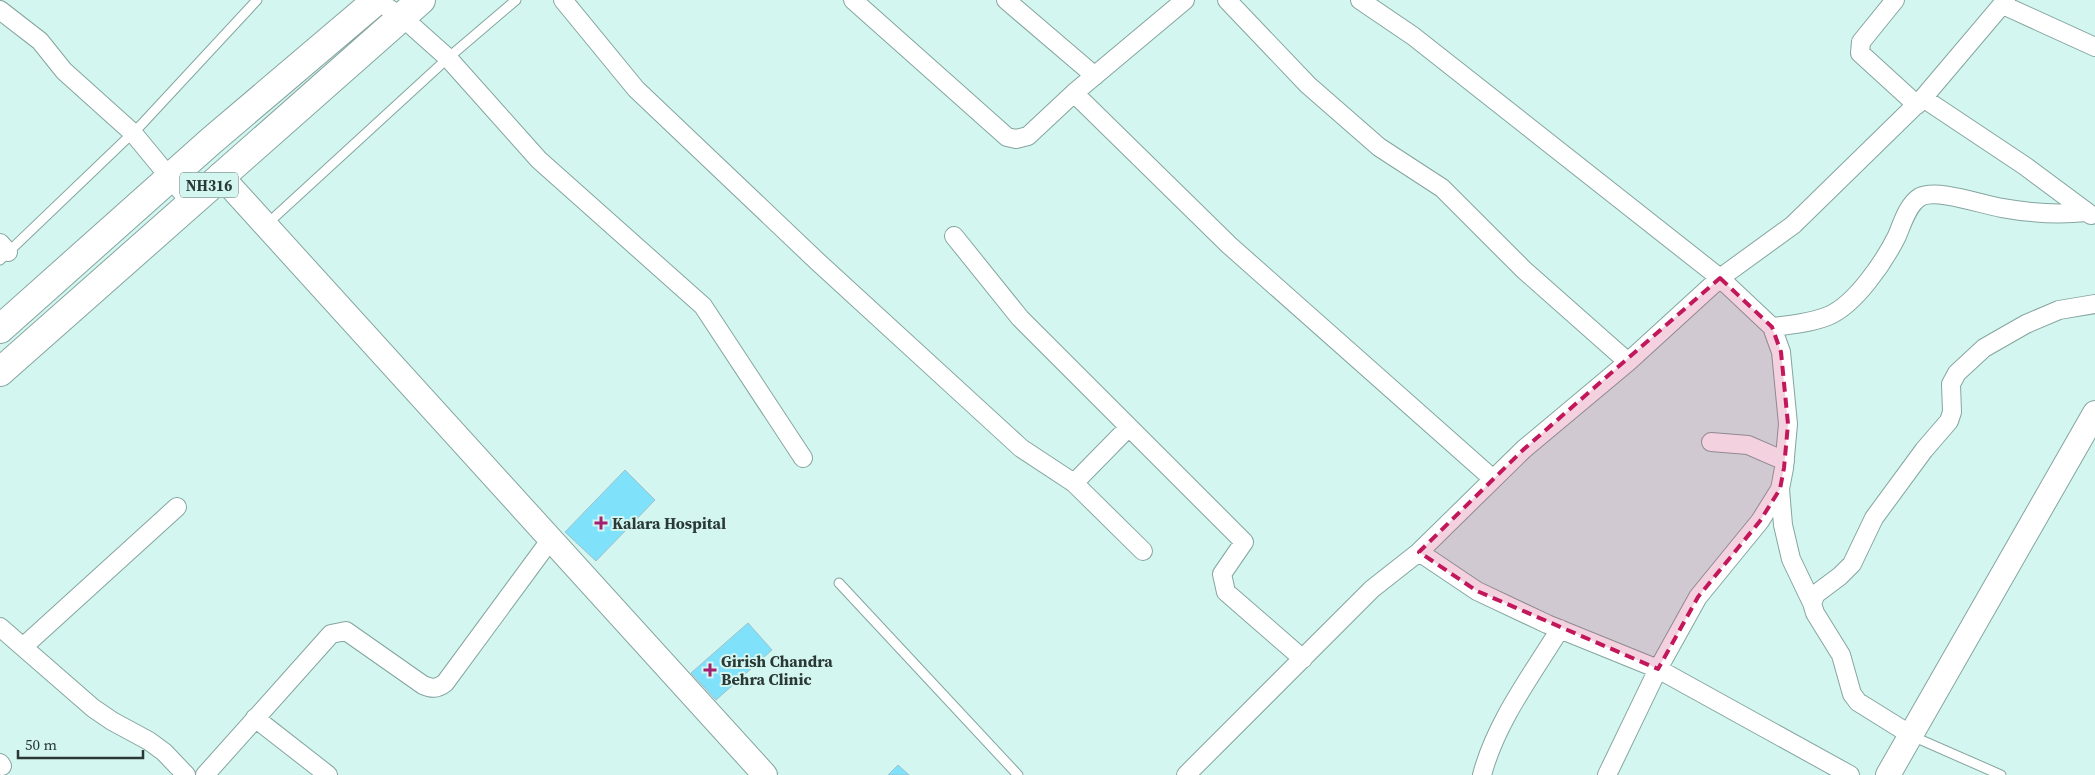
<svg xmlns="http://www.w3.org/2000/svg" width="2095" height="775" font-family="'Source Serif 4',serif">
	<style>
		.building { fill: #80e1fb; stroke: #a1c0c9 }
		.lines { fill: none; stroke-linecap: round; stroke-linejoin: round }
		.service-casing { stroke: #85a59f; stroke-width: 11 }
		.minor-casing { stroke: #85a59f; stroke-width: 20 }
		.secondary-casing { stroke: #85a59f; stroke-width: 26 }
		.trunk-casing { stroke: #85a59f; stroke-width: 30 }
		.service { stroke: #fff; stroke-width: 9 }
		.minor { stroke: #fff; stroke-width: 18 }
		.secondary { stroke: #fff; stroke-width: 24 }
		.trunk { stroke: #fff; stroke-width: 28 }
		.marked { fill: #c2185b; fill-opacity: 0.2; stroke: #c2185b; stroke-width: 4; stroke-dasharray: 10 6; stroke-linejoin: round }
		.poi-dot { fill: #a4216e; stroke: #d4f6f0; stroke-width: 2 }
		.labels { text-anchor: middle; dominant-baseline: central; stroke-width: 4; stroke-linejoin: round; paint-order: stroke }
		.shield { fill: #d4f6f0; stroke: #5e726e; stroke-width: 1 }
		.shield-label { font-size: 15px; font-weight: bold; fill: #2b3936 }
		.poi-label { font-size: 16px; font-weight: bold; fill: #2b3936; stroke: #d4f6f0; text-anchor: start }
	</style>
	<rect width="100%" height="100%" fill="#d4f6f0"/>
	<!-- building -->
	<path class="building" d="M625 470 655 500 596 561 565 532Z
		M748 623 772 650 716 700 691 673Z
		M898 765 909 775H888Z"/>
	<g class="lines">
		<defs>
			<path id="service" d="M267 224 448 58 516 0
				M0 260 141 125 257 0
				M839 583 1018 775
				M1912 736 2001 775"/>
			<path id="minor" d="M376 0 402 17 448 58 539 160 703 306 803 458
				M563 0 636 89 818 262 1021 448 1074 483 1143 551
				M853 0 1007 137 1016 139 1028 136 1074 93 1185 0
				M1006 0 1095 76
				M1227 0 1308 85 1379 147 1442 188 1524 270 1628 362
				M1360 0 1413 36 1720 278 1772 327 1781 352 1788 424 1784 468 1780 489 1760 521 1698 597 1658 669 1607 775
				M1895 0 1861 42 1860 53 1917 105
				M2003 5 2095 47
				M0 10 40 41 64 71 133 133 190 202
				M1074 93 1229 245 1493 479
				M1923 98 2025 166 2091 215
				M954 236 1020 318 1244 542 1222 574 1226 592 1303 659
				M0 243 8 252
				M1772 327C1790 325 1810 323 1828 316 1855 305 1884 262 1897 236 1902 224 1908 204 1920 197 1937 188 1983 205 2002 208 2030 213 2059 215 2086 212
				M1711 442 1748 445 1785 461
				M1074 483 1128 428
				M1780 489 1783 525 1791 559 1812 603
				M1419 552 1477 591 1547 624 1658 669 1850 775
				M0 627 93 708 112 721 149 741 164 752 186 775
				M23 647 177 507
				M255 718 328 775
				M1911 735 1858 702 1852 694 1841 655 1815 613 1812 603 1816 594 1840 576 1852 564 1874 518 1924 450 1949 421 1952 412 1951 384 1957 373 1984 348 2026 324 2059 310 2095 304
				M0 763 2 766
				M205 775 331 634 346 631 423 685C432 689 437 689 445 683L551 539
				M1186 775 1372 589 1419 552 1524 449 1628 362 1720 278 1793 225 1923 98 2006 0
				M1482 775C1496 722 1531 676 1560 629"/>
			<path id="secondary" d="M220 175 765 775
				M1888 775 2095 413"/>
			<path id="trunk" d="M0 329 211 141 377 0
				M0 372 421 0"/>
		</defs>
		<!-- service casing -->
		<use href="#service" class="service-casing"/>
		<!-- minor casing -->
		<use href="#minor" class="minor-casing"/>
		<!-- secondary casing -->
		<use href="#secondary" class="secondary-casing"/>
		<!-- trunk casing -->
		<use href="#trunk" class="trunk-casing"/>
		<!-- service -->
		<use href="#service" class="service"/>
		<!-- minor -->
		<use href="#minor" class="minor"/>
		<!-- secondary -->
		<use href="#secondary" class="secondary"/>
		<!-- trunk -->
		<use href="#trunk" class="trunk"/>
	</g>
	<!-- marked area -->
	<path class="marked" d="M1720 278 1772 327 1781 352 1788 424 1784 468 1780 489 1760 521 1698 597 1658 669 1477 591 1419 552 1524 449Z"/>
	<!-- markers -->
	<g class="poi-dot">
		<path d="M598.5 515.5h5v5h5v5h-5v5h-5v-5h-5v-5h5z"/>
		<path d="M707.5 662.5h5v5h5v5h-5v5h-5v-5h-5v-5h5z"/>
	</g>
	<g class="labels">
		<!-- shield labels -->
		<rect class="shield" x="180" y="172.5" width="58" height="25" rx="4"/>
		<g class="shield-label">
			<text x="209" y="185">NH316</text>
		</g>
		<!-- poi labels -->
		<g class="poi-label">
			<text x="612" y="523">Kalara Hospital</text>
			<text x="721" y="661">Girish Chandra<tspan x="721" dy="18">Behra Clinic</tspan></text>
		</g>
	</g>
	<!-- scale -->
	<path d="M18 750v8h125v-8" fill="none" stroke="#2b3936" stroke-width="2.5"/>
	<text x="25" y="750" font-size="15" fill="#2b3936" stroke="#d4f6f0" stroke-width="4" paint-order="stroke">50 m</text>
</svg>
